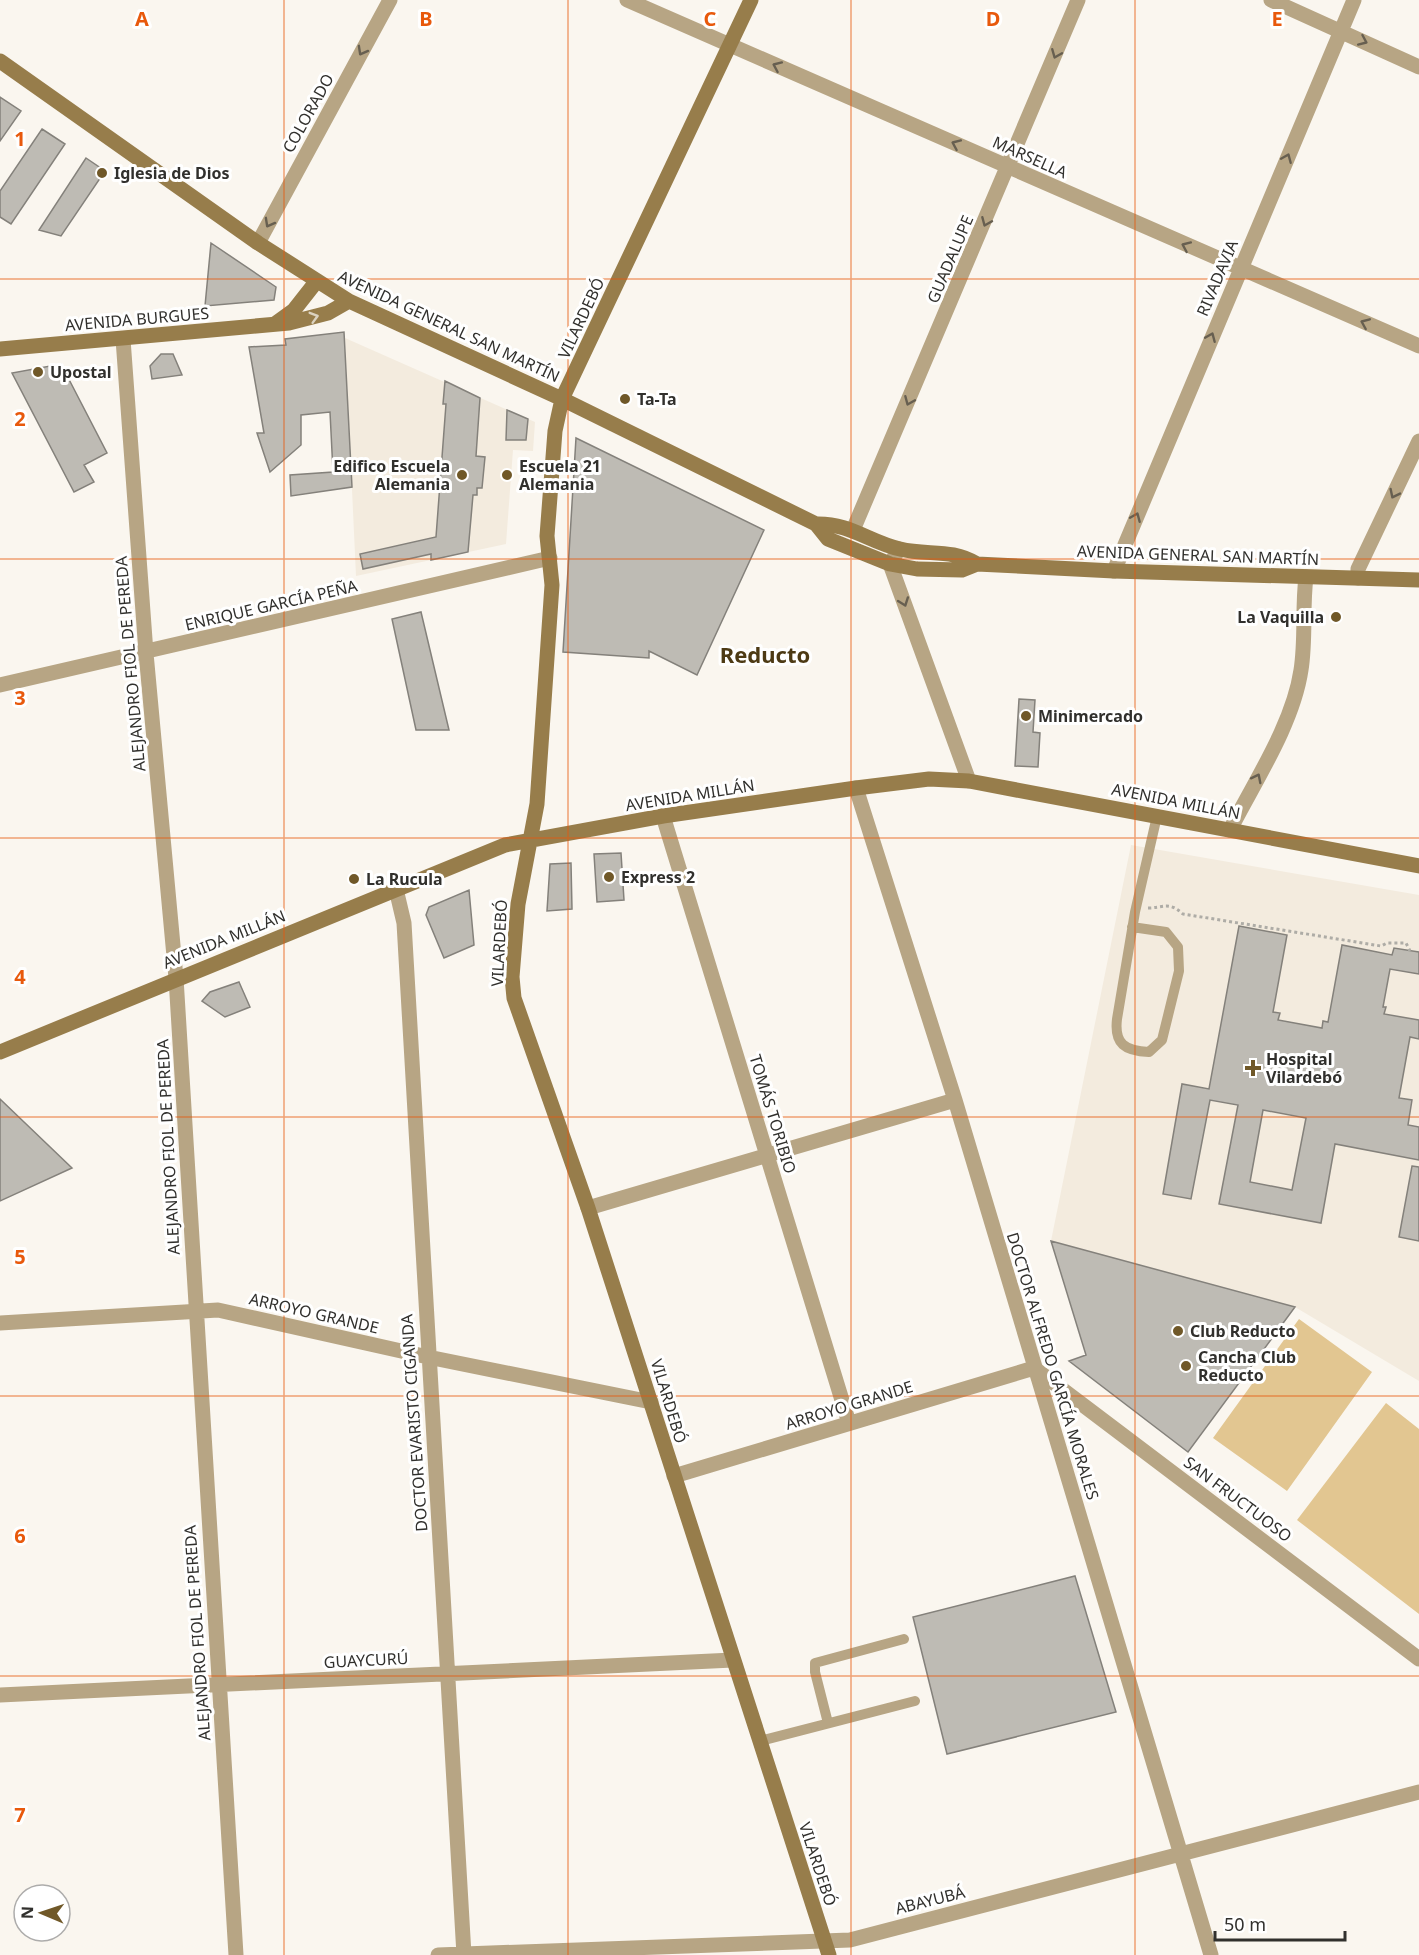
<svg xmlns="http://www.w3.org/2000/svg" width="1419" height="1955" font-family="'Noto Sans',sans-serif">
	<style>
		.built { fill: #f3ebde }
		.green { fill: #e2c691 }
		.building { fill: #bebbb4; stroke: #84817b; stroke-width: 1.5; fill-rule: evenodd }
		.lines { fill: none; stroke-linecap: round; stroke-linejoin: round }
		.path { stroke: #aeaca6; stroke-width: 3; stroke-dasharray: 3 3; stroke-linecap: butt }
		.lane { stroke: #b7a584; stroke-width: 10 }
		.street { stroke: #b7a584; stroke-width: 15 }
		.secondary { stroke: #977d4b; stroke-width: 15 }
		.oneway { stroke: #675f50 }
		.oneway2 { stroke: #dbd2c0 }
		.grid { fill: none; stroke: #e8590c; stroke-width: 1.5; stroke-opacity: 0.55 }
		.poi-dot { fill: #705828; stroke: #fff; stroke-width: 2 }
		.labels { text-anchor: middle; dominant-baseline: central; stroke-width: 6; stroke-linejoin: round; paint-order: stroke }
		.street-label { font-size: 16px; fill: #31302d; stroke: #fff }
		.poi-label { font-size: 16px; font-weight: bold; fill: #31302d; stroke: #fff; text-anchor: start }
		.district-label { font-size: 22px; font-weight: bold; fill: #4d3a14; stroke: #fff }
		.grid-label { font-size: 20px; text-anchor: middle; font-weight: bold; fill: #e8590c; stroke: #fff; stroke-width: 6; stroke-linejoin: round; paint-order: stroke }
	</style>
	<rect width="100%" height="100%" fill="#faf6ef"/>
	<!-- built -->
	<path class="built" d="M345 338 535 422 533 451 513 450 506 544 356 576Z
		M1131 845 1419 895V1381L1295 1307 1051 1241Z"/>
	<!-- green -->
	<path class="green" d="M1299 1319 1372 1372 1287 1491 1213 1438Z
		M1386 1403 1419 1429V1614L1297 1520Z"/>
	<!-- building -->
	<path class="building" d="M0 97 21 111 0 141Z
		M42 129 65 144 11 224 0 217V191Z
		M86 158 105 171 61 236 39 230Z
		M211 243 276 287 274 300 205 306Z
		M344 332 352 487 291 496 290 475 333 472 330 412 301 415V445L270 472 257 433H264L249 347 286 345 285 339Z
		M161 354H173L182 375 152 379 150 366Z
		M61 364 107 453 84 465 94 482 74 492 12 373Z
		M445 381 480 398 476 456 485 457 482 488H477V495H473L468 552 431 560V554L363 569 360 554 436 537 446 404H443Z
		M507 410 528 419 526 440H506Z
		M576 438 764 530 697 675 649 651V658L563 652Z
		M421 612 449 730H416L392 619Z
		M1019 699 1035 700 1033 732 1040 733 1038 767 1015 766Z
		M621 853 624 900 597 902 594 854Z
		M571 863 572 909 547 911 550 864Z
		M469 890 474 945 444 958 426 915 429 907Z
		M1239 926 1287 935 1273 1012 1280 1013 1278 1020 1322 1028 1323 1021 1328 1022 1342 945 1392 955 1394 948 1419 952V974L1390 969 1383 1007H1386L1384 1014 1419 1020V1039L1410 1037 1399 1098 1412 1100 1408 1125 1419 1127V1160L1335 1144 1321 1223 1219 1204 1238 1105 1210 1100 1191 1199 1163 1194 1182 1084 1209 1089ZM1263 1110 1306 1118 1292 1190 1250 1182Z
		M239 982 250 1007 225 1017 202 1001 210 992Z
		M0 1099 72 1168 0 1201Z
		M1412 1166 1419 1167V1241L1399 1237Z
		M1051 1241 1295 1307 1188 1452 1069 1361 1086 1355Z
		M1075 1576 1116 1712 947 1754 913 1617Z"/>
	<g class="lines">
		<!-- path -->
		<path class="path" d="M1148 908C1163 908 1169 901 1183 914L1381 946 1387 943H1406L1410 951"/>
		<!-- lane -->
		<path class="lane" d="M1132 927 1166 932 1178 947 1179 971 1162 1040 1149 1052C1125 1051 1114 1044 1117 1019L1135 912 1157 816
			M828 1723 815 1672V1663L904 1639
			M760 1741 915 1701"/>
		<!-- street -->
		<path class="street" d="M627 0 1419 346
			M1271 0 1419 67
			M258 243 390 0
			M123 339 146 653 176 978 236 1955
			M853 530 1078 0
			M899 549 890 564 969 781
			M1114 571 1354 0
			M1358 578V569L1419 441
			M0 685 550 558
			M856 788 955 1100 1211 1955
			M663 816 849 1423
			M1230 830C1255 781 1293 724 1301 670 1306 639 1302 608 1306 577
			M396 889 404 923 464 1955
			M588 1208 955 1100
			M0 1323 218 1310 428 1357 651 1402
			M674 1476 1034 1368 1419 1659
			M0 1695 733 1660
			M438 1955 850 1940 1419 1792"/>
		<!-- secondary -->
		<path class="secondary" d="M751 0 562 399 555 431 547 536 552 585 537 804 518 904 512 977 514 998 588 1208 829 1955
			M0 61 258 243 349 301 562 399 816 524 828 539 890 564 917 569 962 570 977 564
			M276 323 294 310 316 282
			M0 349 289 323 328 313 349 301
			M816 524C850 523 869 542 900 549 928 556 951 548 977 564L1114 571 1419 580
			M0 1052 505 845 663 816 856 788 929 779 969 781 1419 866"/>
	</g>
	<!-- one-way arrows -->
	<defs><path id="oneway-chevron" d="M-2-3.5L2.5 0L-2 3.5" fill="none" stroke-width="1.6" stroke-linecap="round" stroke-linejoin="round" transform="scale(1.5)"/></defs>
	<g class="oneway">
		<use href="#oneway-chevron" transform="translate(1363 41) rotate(24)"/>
		<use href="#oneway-chevron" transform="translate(362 51) rotate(119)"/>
		<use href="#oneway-chevron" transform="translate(1056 54) rotate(112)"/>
		<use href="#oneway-chevron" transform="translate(777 66) rotate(-156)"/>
		<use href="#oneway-chevron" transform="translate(956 144) rotate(-156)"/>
		<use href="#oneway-chevron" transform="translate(1287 158) rotate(-67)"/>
		<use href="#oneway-chevron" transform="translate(986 222) rotate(113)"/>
		<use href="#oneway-chevron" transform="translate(269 223) rotate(119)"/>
		<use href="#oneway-chevron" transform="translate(1186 246) rotate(-156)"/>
		<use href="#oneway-chevron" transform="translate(1365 323) rotate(-157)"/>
		<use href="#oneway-chevron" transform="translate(1211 337) rotate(-67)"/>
		<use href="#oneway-chevron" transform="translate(909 401) rotate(113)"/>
		<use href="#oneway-chevron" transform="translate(1394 494) rotate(116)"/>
		<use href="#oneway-chevron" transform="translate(1136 517) rotate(-67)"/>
		<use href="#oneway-chevron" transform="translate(904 602) rotate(70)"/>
		<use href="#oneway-chevron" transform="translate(1257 778) rotate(-63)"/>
	</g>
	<use class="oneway2" href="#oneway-chevron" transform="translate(314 317) rotate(-16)"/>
	<!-- grid -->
	<path class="grid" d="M284 0V1955M568 0V1955M851 0V1955M1135 0V1955M0 279H1419M0 559H1419M0 838H1419M0 1117H1419M0 1396H1419M0 1676H1419"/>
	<!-- markers -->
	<g class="poi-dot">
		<circle cx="102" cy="173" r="6"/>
		<circle cx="38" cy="372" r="6"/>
		<circle cx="625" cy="399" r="6"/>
		<circle cx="462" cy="475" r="6"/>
		<circle cx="507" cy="475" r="6"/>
		<circle cx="1336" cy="617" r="6"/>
		<circle cx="1026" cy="716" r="6"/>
		<circle cx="609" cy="877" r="6"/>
		<circle cx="354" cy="879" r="6"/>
		<path d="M1250 1059h6v6h6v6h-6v6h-6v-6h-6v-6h6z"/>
		<circle cx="1178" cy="1331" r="6"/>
		<circle cx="1186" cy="1366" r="6"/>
	</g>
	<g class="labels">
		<!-- street labels -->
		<g class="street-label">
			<text transform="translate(308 113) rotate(-61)">COLORADO</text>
			<text transform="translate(1030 157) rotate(24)">MARSELLA</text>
			<text transform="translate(950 259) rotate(-67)">GUADALUPE</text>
			<text transform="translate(1217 278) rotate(-67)">RIVADAVIA</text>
			<text transform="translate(581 318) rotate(-65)">VILARDEBÓ</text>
			<text transform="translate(137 319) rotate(-5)">AVENIDA BURGUES</text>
			<text transform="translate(449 326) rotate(25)">AVENIDA GENERAL SAN MARTÍN</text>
			<text transform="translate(1198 555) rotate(2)">AVENIDA GENERAL SAN MARTÍN</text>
			<text transform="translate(271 605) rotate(-13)">ENRIQUE GARCÍA PEÑA</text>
			<text transform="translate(130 664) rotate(-95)">ALEJANDRO FIOL DE PEREDA</text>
			<text transform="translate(690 795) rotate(-9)">AVENIDA MILLÁN</text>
			<text transform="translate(1176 801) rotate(11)">AVENIDA MILLÁN</text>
			<text transform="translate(224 939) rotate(-22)">AVENIDA MILLÁN</text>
			<text transform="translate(499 943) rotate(-87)">VILARDEBÓ</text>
			<text transform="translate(773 1114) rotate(73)">TOMÁS TORIBIO</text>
			<text transform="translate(168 1147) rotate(-93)">ALEJANDRO FIOL DE PEREDA</text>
			<text transform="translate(314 1313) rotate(13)">ARROYO GRANDE</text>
			<text transform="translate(1053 1366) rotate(73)">DOCTOR ALFREDO GARCÍA MORALES</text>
			<text transform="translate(669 1401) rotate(73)">VILARDEBÓ</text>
			<text transform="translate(849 1405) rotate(-17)">ARROYO GRANDE</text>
			<text transform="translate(414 1423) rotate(-94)">DOCTOR EVARISTO CIGANDA</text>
			<text transform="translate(1238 1499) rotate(37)">SAN FRUCTUOSO</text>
			<text transform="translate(197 1633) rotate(-94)">ALEJANDRO FIOL DE PEREDA</text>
			<text transform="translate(366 1660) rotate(-3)">GUAYCURÚ</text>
			<text transform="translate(818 1864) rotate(72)">VILARDEBÓ</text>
			<text transform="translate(930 1900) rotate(-14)">ABAYUBÁ</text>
		</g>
		<!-- poi labels -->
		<g class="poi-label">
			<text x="114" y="173">Iglesia de Dios</text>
			<text x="50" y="372">Upostal</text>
			<text x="637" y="399">Ta-Ta</text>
			<text x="450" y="466" text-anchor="end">Edifico Escuela<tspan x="450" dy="18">Alemania</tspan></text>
			<text x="519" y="466">Escuela 21<tspan x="519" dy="18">Alemania</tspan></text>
			<text x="1324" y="617" text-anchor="end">La Vaquilla</text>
			<text x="1038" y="716">Minimercado</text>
			<text x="621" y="877">Express 2</text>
			<text x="366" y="879">La Rucula</text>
			<text x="1266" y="1059">Hospital<tspan x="1266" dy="18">Vilardebó</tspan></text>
			<text x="1190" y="1331">Club Reducto</text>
			<text x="1198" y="1357">Cancha Club<tspan x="1198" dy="18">Reducto</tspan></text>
		</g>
		<!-- district labels -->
		<g class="district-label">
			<text x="765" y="654">Reducto</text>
		</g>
	</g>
	<g class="grid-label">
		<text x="142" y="26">A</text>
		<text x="426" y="26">B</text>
		<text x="710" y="26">C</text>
		<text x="993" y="26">D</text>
		<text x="1277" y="26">E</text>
		<text x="20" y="146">1</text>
		<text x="20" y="426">2</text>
		<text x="20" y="705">3</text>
		<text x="20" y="984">4</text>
		<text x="20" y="1264">5</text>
		<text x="20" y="1543">6</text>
		<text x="20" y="1822">7</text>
	</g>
	<!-- north arrow -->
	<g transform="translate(42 1913) rotate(272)"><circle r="28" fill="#ffffff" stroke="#adacab" stroke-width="1.5"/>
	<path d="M0-4.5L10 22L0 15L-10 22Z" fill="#705828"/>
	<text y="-9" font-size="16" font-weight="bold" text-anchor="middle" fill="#31302d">N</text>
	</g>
	<!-- scale -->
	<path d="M1215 1931v9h130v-9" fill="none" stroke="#31302d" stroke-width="3"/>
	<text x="1224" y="1931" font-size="18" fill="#31302d" stroke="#ffffff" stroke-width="4.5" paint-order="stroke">50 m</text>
</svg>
